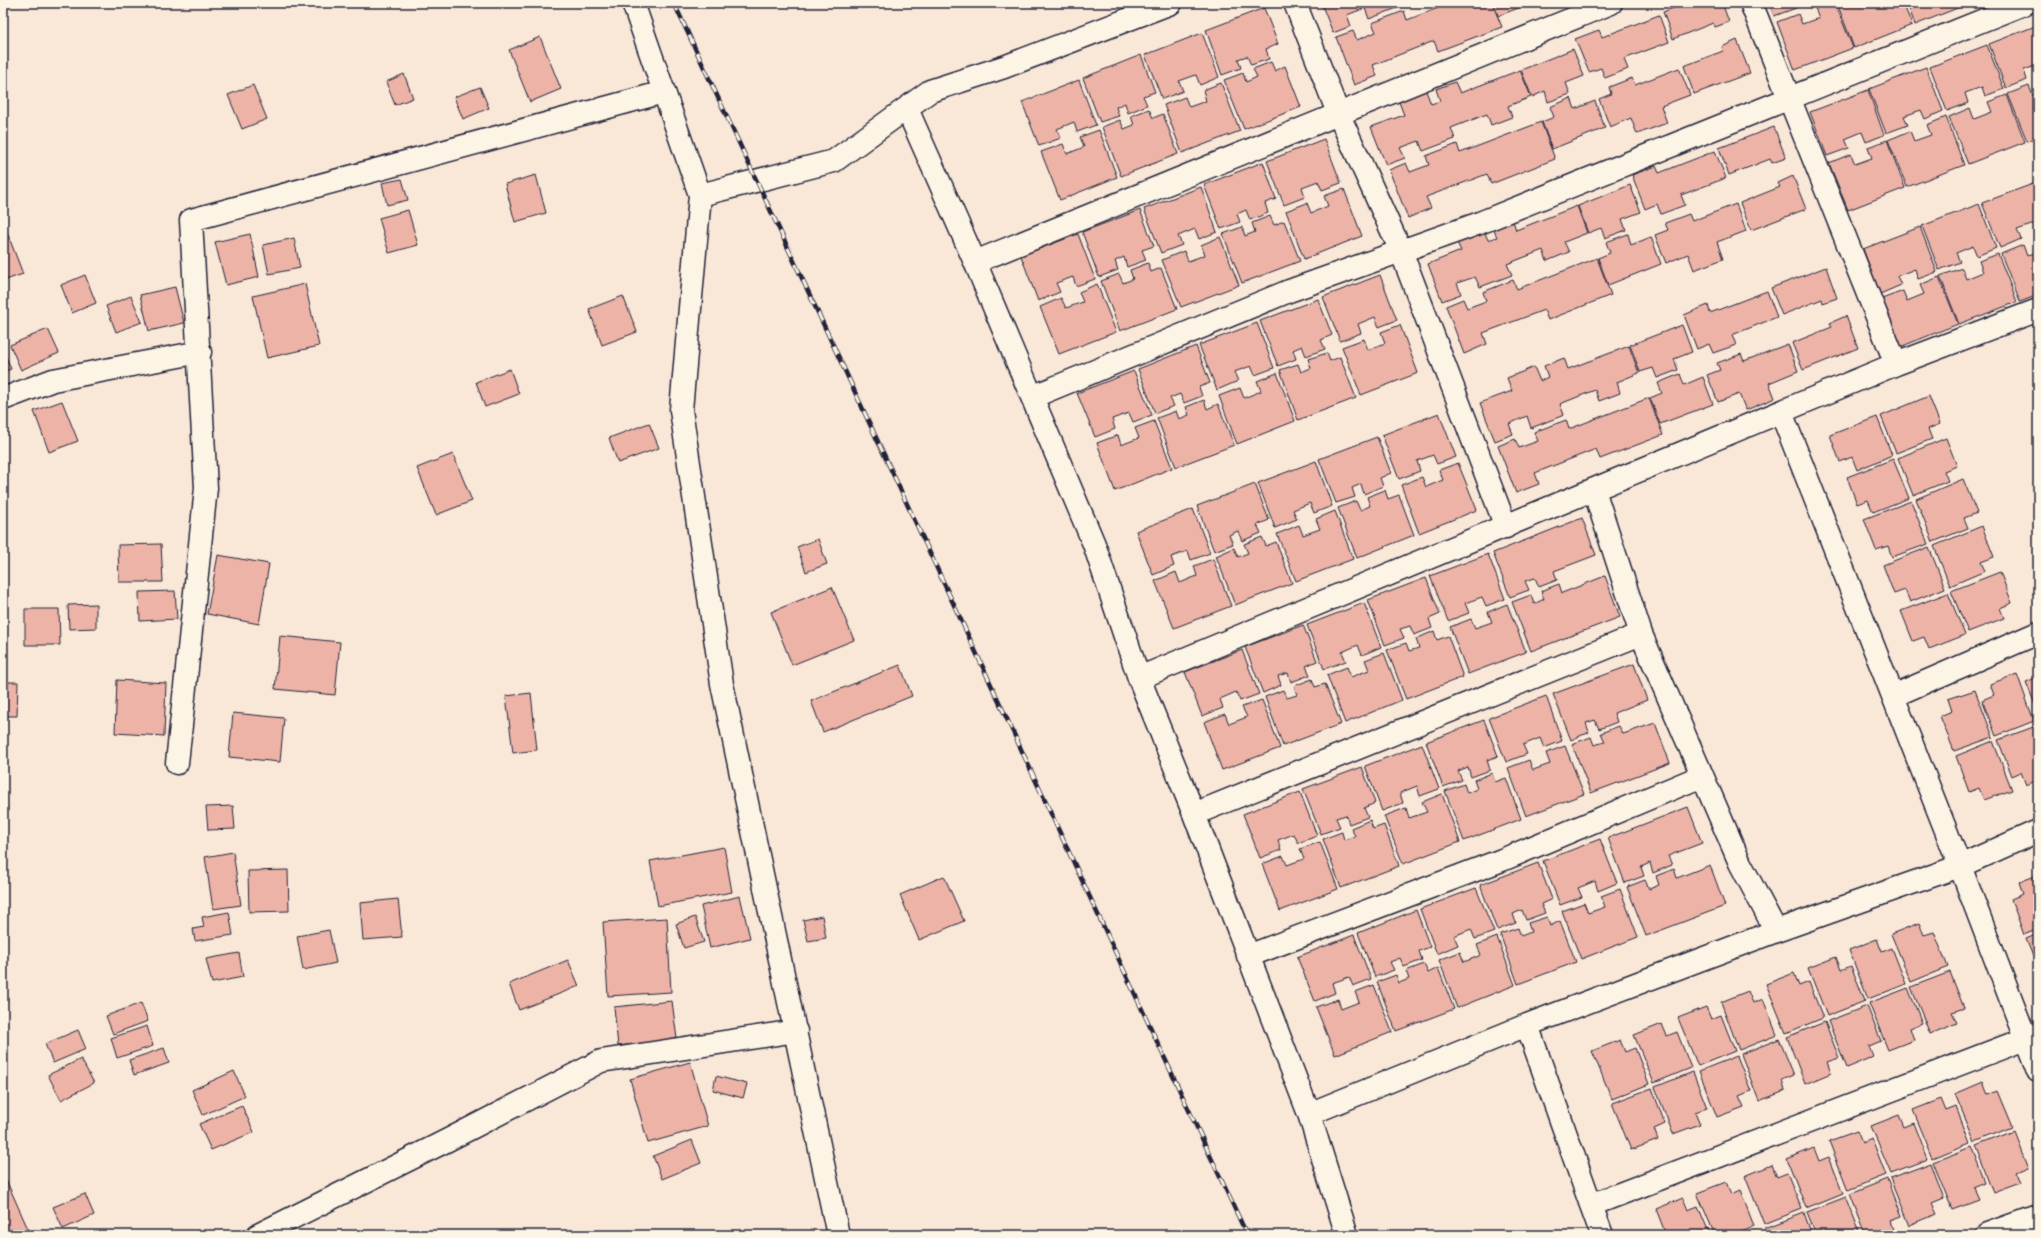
<svg xmlns="http://www.w3.org/2000/svg" width="2041" height="1238" font-family="'Gochi Hand',sans-serif">
	<style>
		.building { fill: #edb3a6; stroke: #22223b }
		.lines { fill: none; stroke-linecap: round; stroke-linejoin: round }
		.street-casing { stroke: #22223b; stroke-width: 25 }
		.street { stroke: #fcf5e5; stroke-width: 22 }
		.rail-casing { stroke: #22223b; stroke-width: 4.5 }
		.rail { stroke: #fcf5e5; stroke-width: 3; stroke-dasharray: 9; stroke-linecap: butt }
	</style>
	<rect width="100%" height="100%" fill="#f9e8d8"/>
	<filter id="ink" filterUnits="userSpaceOnUse"><feTurbulence type="fractalNoise" baseFrequency=".025" numOctaves="2"/><feDisplacementMap in="SourceGraphic" scale="8" xChannelSelector="R" yChannelSelector="G"/><feConvolveMatrix kernelMatrix="1 2 1 2 8 2 1 2 1" color-interpolation-filters="sRGB"/></filter>
	<g filter="url(#ink)">
		<!-- building -->
		<path class="building" d="M1321 3H1400L1402 6 1369 19 1365 8 1347 15 1351 26 1333 33Z
			M1451 3H1492L1502 27 1438 51 1434 41 1373 65 1377 76 1354 85 1336 37 1353 31 1357 40 1376 32 1372 23 1404 11 1407 20Z
			M1494 3H1531L1498 16Z
			M1686 3H1722L1729 22 1715 27 1713 23 1673 39 1663 12Z
			M1769 3H1794L1796 8 1774 16Z
			M1827 3H1835L1853 48 1795 70 1777 22 1798 14 1802 24 1819 18 1815 8Z
			M1837 3H1903L1912 25 1854 48Z
			M1907 3H1970L1915 25Z
			M1264 8 1278 44 1266 49 1269 59 1251 65 1247 56 1238 59 1241 68 1222 75 1206 30Z
			M1659 15 1669 42 1624 59 1628 69 1605 78 1601 68 1589 72 1575 39 1599 30 1602 37Z
			M2038 25V65L2024 70 2027 80 2006 88 1989 44Z
			M1202 33 1219 77 1200 85 1196 75 1179 81 1183 91 1162 99 1145 55Z
			M540 37 561 89 530 102 509 50Z
			M1737 40 1750 73 1694 94 1684 66 1723 51 1722 47Z
			M1987 45 2004 89 1985 96 1982 87 1965 93 1968 103 1947 111 1930 67Z
			M1573 49 1584 76 1566 83 1570 94 1548 102 1545 91 1532 97 1521 70Z
			M1141 55 1155 92 1143 96 1147 105 1128 113 1125 103 1116 107 1119 116 1100 122 1083 78Z
			M1271 62 1275 71 1285 66 1301 107 1244 129 1224 80 1243 73 1246 82 1257 77 1253 69Z
			M1926 67 1943 111 1925 119 1921 110 1904 116 1908 125 1886 133 1869 89Z
			M1679 68 1690 95 1661 106 1667 123 1637 134 1631 118 1610 127 1599 99 1611 94 1609 87 1632 78 1635 85Z
			M1520 70 1531 97 1508 106 1512 117 1491 125 1487 114 1451 128 1455 139 1423 151 1419 141 1400 148 1405 158 1386 165 1371 127 1404 115 1399 102 1426 91 1431 104 1440 101 1436 89 1455 82 1460 93Z
			M404 74 413 98 395 105 386 82Z
			M1079 80 1096 125 1077 132 1074 122 1057 129 1061 138 1039 146 1022 102Z
			M1221 83 1240 131 1182 153 1164 105 1185 97 1189 107 1206 101 1203 90Z
			M253 85 267 119 242 129 228 95Z
			M2029 86 2033 96 2038 94V137L2027 141 2008 94Z
			M480 87 489 108 463 119 454 97Z
			M1868 90 1884 135 1866 142 1862 132 1845 139 1849 148 1827 156 1810 112Z
			M2007 95 2025 142 1968 164 1949 117 1970 108 1974 119 1992 112 1988 102Z
			M1571 98 1575 109 1595 101 1605 128 1552 149 1542 122 1554 117 1550 107Z
			M1149 109 1153 118 1163 114 1178 154 1121 176 1102 127 1120 120 1124 129 1134 125 1131 116Z
			M1946 117 1964 165 1907 187 1888 140 1910 131 1914 141 1931 135 1927 125Z
			M1541 122 1555 159 1491 184 1487 174 1426 197 1431 208 1408 218 1389 170 1406 163 1410 172 1429 165 1426 156 1457 144 1460 153Z
			M1774 127 1786 158 1772 163 1770 159 1729 175 1719 148Z
			M1099 130 1117 177 1060 200 1041 152 1063 144 1067 154 1084 147 1080 137Z
			M1324 139 1341 183 1322 190 1318 181 1302 187 1305 197 1284 205 1267 161Z
			M1887 140 1905 188 1848 210 1829 163 1851 154 1855 164 1872 158 1868 147Z
			M1715 151 1726 178 1681 195 1685 205 1661 214 1657 204 1645 209 1632 175 1656 166 1659 173Z
			M1263 162 1276 199 1265 203 1268 213 1250 220 1246 210 1237 214 1240 222 1221 229 1204 185Z
			M536 175 546 213 515 222 505 184Z
			M1793 176 1806 209 1751 230 1740 203 1780 187 1778 183Z
			M402 179 408 200 387 205 382 183Z
			M2038 182V233L2034 224 2017 230 2021 239 2000 248 1982 203Z
			M1630 185 1641 212 1622 219 1626 230 1605 238 1601 228 1588 233 1578 206Z
			M1201 187 1217 232 1199 239 1195 229 1178 236 1182 245 1161 253 1144 209Z
			M1344 189 1362 236 1304 259 1286 211 1307 203 1311 213 1328 206 1324 196Z
			M1736 204 1746 231 1717 242 1723 259 1694 270 1688 254 1666 263 1655 235 1668 230 1665 223 1689 214 1692 221Z
			M1979 204 1996 248 1977 256 1973 246 1956 253 1960 262 1939 270 1922 226Z
			M1577 206 1587 233 1564 242 1569 252 1547 261 1543 250 1507 264 1512 275 1480 287 1475 277 1457 283 1461 294 1442 301 1428 264 1461 251 1455 238 1482 227 1488 240 1497 237 1492 226 1512 218 1516 230Z
			M408 210 418 245 389 253 379 218Z
			M1140 210 1154 246 1142 250 1146 260 1127 267 1124 257 1115 261 1118 270 1099 277 1082 232Z
			M1270 216 1274 225 1284 221 1300 261 1242 283 1223 234 1242 227 1245 236 1255 232 1252 223Z
			M5 227 23 274 3 281V228Z
			M1920 227 1937 272 1918 279 1915 269 1897 276 1901 285 1880 294 1863 249Z
			M250 234 259 277 226 285 215 242Z
			M1078 234 1095 279 1076 286 1073 277 1056 283 1060 292 1038 301 1021 256Z
			M1628 234 1631 245 1651 237 1661 264 1608 285 1598 258 1610 253 1606 242Z
			M1220 237 1239 285 1181 307 1162 260 1184 251 1188 261 1205 255 1201 245Z
			M294 238 300 268 269 274 263 245Z
			M2023 245 2027 256 2038 251V295L2020 302 2001 254Z
			M1998 254 2017 302 1959 324 1940 276 1962 268 1966 279 1983 272 1979 261Z
			M1597 258 1611 295 1548 320 1544 310 1483 333 1487 344 1464 354 1446 306 1463 299 1467 308 1486 301 1483 292 1513 280 1517 289Z
			M1148 263 1151 272 1161 268 1177 309 1120 331 1101 281 1119 274 1123 283 1133 279 1130 270Z
			M1826 267 1837 298 1823 303 1822 299 1782 315 1771 288Z
			M85 275 96 303 72 313 61 285Z
			M1380 275 1397 320 1379 327 1375 317 1358 324 1361 333 1340 341 1323 297Z
			M1939 277 1958 324 1900 347 1882 299 1903 291 1907 301 1924 294 1920 285Z
			M305 284 319 346 267 358 253 296Z
			M1097 284 1116 332 1059 354 1040 307 1061 298 1066 308 1083 302 1079 292Z
			M175 287 184 323 149 331 140 295Z
			M1767 291 1777 317 1732 335 1736 345 1713 353 1709 344 1697 349 1684 315 1708 305 1710 313Z
			M131 296 142 322 116 332 106 306Z
			M623 296 637 332 602 345 589 309Z
			M1318 299 1332 335 1321 340 1325 349 1306 356 1302 346 1293 350 1296 359 1278 366 1260 321Z
			M1846 316 1858 348 1803 370 1792 343 1832 327 1830 323Z
			M1257 323 1274 368 1255 375 1251 366 1234 372 1238 381 1217 390 1199 345Z
			M1400 325 1418 373 1361 395 1342 347 1364 339 1368 350 1385 343 1381 332Z
			M1682 325 1692 352 1674 359 1678 370 1657 378 1653 368 1640 372 1630 345Z
			M48 329 59 353 21 370 10 345Z
			M1788 344 1798 371 1769 383 1775 398 1746 410 1739 394 1718 402 1707 375 1720 370 1717 363 1741 354 1744 361Z
			M1196 346 1210 383 1199 387 1202 396 1184 403 1180 394 1170 398 1174 406 1155 413 1138 369Z
			M1629 346 1639 373 1617 382 1620 393 1599 401 1595 390 1560 404 1564 415 1531 428 1527 416 1509 424 1513 434 1495 441 1480 403 1512 391 1507 378 1534 367 1540 381 1548 377 1544 366 1564 358 1568 369Z
			M3 349 11 369 3 372Z
			M1327 353 1330 361 1340 357 1356 398 1298 420 1280 370 1298 364 1301 372 1311 368 1308 359Z
			M510 369 519 394 485 407 476 382Z
			M1134 371 1152 415 1133 422 1129 413 1112 419 1115 429 1095 437 1077 393Z
			M1277 373 1295 421 1237 444 1219 396 1240 388 1244 398 1261 391 1257 381Z
			M1680 374 1684 385 1703 377 1713 404 1660 424 1650 398 1662 393 1658 383Z
			M1929 396 1940 424 1928 429 1932 439 1896 453 1881 416Z
			M1649 398 1663 435 1600 459 1596 449 1535 473 1539 484 1516 493 1498 446 1515 439 1519 448 1538 441 1534 432 1566 420 1569 429Z
			M1204 400 1207 409 1218 404 1234 445 1176 467 1157 418 1176 411 1179 419 1189 415 1186 407Z
			M62 401 78 441 49 452 34 411Z
			M1439 413 1456 457 1437 464 1433 455 1417 461 1420 471 1399 479 1382 435Z
			M1877 417 1892 455 1857 470 1852 457 1840 462 1830 435Z
			M1154 421 1172 468 1115 491 1097 443 1118 435 1121 445 1139 438 1135 428Z
			M649 423 659 448 618 463 609 438Z
			M1377 437 1391 473 1380 478 1383 486 1364 494 1361 484 1352 488 1355 497 1336 503 1319 459Z
			M1946 438 1957 466 1944 471 1948 481 1913 495 1898 458Z
			M453 454 472 501 436 515 417 468Z
			M1893 459 1909 498 1873 512 1868 500 1857 504 1847 477Z
			M1316 461 1332 506 1314 513 1310 503 1293 510 1297 519 1275 528 1258 483Z
			M1458 463 1477 510 1419 533 1401 485 1422 477 1426 487 1443 480 1439 470Z
			M1963 479 1977 513 1964 518 1968 528 1933 542 1916 499Z
			M1255 484 1269 520 1257 525 1261 533 1242 541 1238 531 1229 535 1233 544 1214 551 1197 506Z
			M1385 490 1388 499 1399 495 1414 535 1357 558 1338 508 1356 501 1360 510 1370 506 1367 497Z
			M1911 501 1928 544 1892 557 1888 546 1876 550 1864 519Z
			M1193 509 1210 553 1191 560 1188 551 1171 557 1174 566 1153 575 1136 531Z
			M1335 511 1353 559 1296 581 1277 534 1299 525 1303 535 1320 529 1316 519Z
			M1582 518 1596 555 1554 571 1557 580 1539 587 1535 578 1525 581 1529 590 1510 597 1493 553Z
			M1982 526 1994 557 1981 562 1985 571 1950 586 1934 546Z
			M1262 537 1266 546 1276 542 1292 583 1235 605 1216 556 1234 548 1238 557 1248 553 1244 544Z
			M818 539 827 564 806 572 797 547Z
			M161 544 163 582H119L118 545Z
			M1929 547 1945 588 1910 602 1905 590 1894 594 1883 565Z
			M1488 554 1505 599 1486 606 1482 597 1465 603 1469 613 1448 621 1430 576Z
			M218 555 269 564 259 624 207 614Z
			M1213 559 1231 606 1174 628 1155 581 1176 572 1180 583 1197 576 1194 566Z
			M2000 572 2012 603 2000 608 2004 618 1968 632 1951 591Z
			M1605 576 1620 617 1531 651 1512 602 1531 595 1534 604 1544 599 1541 591 1559 584 1562 593Z
			M1426 578 1440 614 1429 619 1432 628 1414 635 1410 626 1400 629 1404 638 1385 645 1368 600Z
			M832 587 854 640 792 665 771 612Z
			M175 591 177 619 140 621 139 592Z
			M1948 593 1965 635 1929 649 1924 637 1913 641 1901 611Z
			M1364 603 1381 647 1362 655 1358 645 1342 652 1346 661 1324 669 1307 625Z
			M96 604V628L69 629 68 605Z
			M1507 604 1526 652 1468 674 1450 627 1471 619 1475 628 1492 622 1488 612Z
			M25 609H59L60 645H25Z
			M1303 625 1317 661 1306 666 1310 675 1291 682 1288 673 1278 676 1281 685 1263 693 1245 647Z
			M1434 631 1437 640 1448 636 1463 677 1406 699 1387 650 1406 643 1409 651 1419 648 1416 639Z
			M280 636 340 642 335 695 275 689Z
			M1242 650 1259 694 1240 701 1236 692 1220 699 1223 708 1202 716 1185 672Z
			M1384 653 1402 700 1345 723 1327 675 1347 667 1351 677 1369 670 1365 660Z
			M1634 664 1647 700 1614 713 1617 722 1599 729 1595 720 1586 723 1589 732 1571 740 1553 694Z
			M900 665 912 696 823 732 811 701Z
			M2017 674 2034 721 1996 736 1982 700 1994 695 1990 684Z
			M2038 677V712L2026 682Z
			M1312 679 1315 687 1325 684 1341 724 1283 746 1265 697 1283 690 1287 698 1297 695 1294 686Z
			M117 680 166 683 164 736 115 733Z
			M3 682H18L17 716H3Z
			M1975 690 1993 737 1954 751 1940 716 1952 711 1948 699Z
			M531 693 537 750 513 753 506 696Z
			M1546 696 1562 741 1544 748 1540 738 1523 745 1527 754 1506 762 1489 718Z
			M1262 700 1280 748 1222 770 1204 722 1225 714 1229 724 1247 717 1242 707Z
			M233 713 284 718 280 762 229 757Z
			M1484 720 1498 756 1487 760 1490 770 1471 777 1468 767 1458 771 1462 780 1443 787 1426 742Z
			M1655 723 1670 763 1591 793 1572 744 1591 737 1594 745 1605 742 1601 733 1619 726 1623 734Z
			M2036 726 2038 732V780L2026 785 2021 772 2012 776 1998 740Z
			M1993 741 2012 790 1984 800 1979 788 1969 792 1956 756Z
			M1422 744 1439 789 1420 796 1417 786 1400 793 1403 803 1382 811 1365 766Z
			M1565 746 1584 794 1526 816 1508 768 1529 760 1533 770 1550 764 1546 753Z
			M1362 767 1375 803 1364 808 1368 817 1349 824 1346 815 1336 818 1340 827 1321 834 1303 789Z
			M1492 773 1495 782 1506 778 1521 819 1464 841 1445 791 1464 784 1467 793 1477 789 1474 780Z
			M1300 792 1317 836 1298 843 1294 834 1278 840 1281 850 1260 858 1243 814Z
			M1442 794 1460 842 1403 864 1384 816 1406 808 1409 818 1427 812 1422 802Z
			M233 806 235 829 208 830 206 807Z
			M1688 807 1702 843 1668 856 1672 865 1653 873 1650 863 1641 867 1644 876 1625 883 1608 838Z
			M1370 820 1373 829 1384 825 1399 866 1341 888 1323 839 1342 832 1344 840 1355 836 1351 828Z
			M1600 839 1617 883 1598 891 1595 881 1578 888 1582 897 1560 905 1543 861Z
			M1320 842 1338 889 1280 911 1262 864 1283 856 1287 865 1304 859 1300 849Z
			M724 847 732 892 658 906 650 861Z
			M233 852 241 905 213 909 205 857Z
			M1538 863 1552 899 1541 904 1545 913 1526 920 1522 910 1513 914 1516 923 1497 930 1480 885Z
			M1710 865 1725 906 1646 936 1627 887 1645 880 1649 889 1659 885 1656 876 1674 869 1677 878Z
			M288 870 289 911 249 912 248 871Z
			M2038 875V929L2024 935 2011 899 2023 894 2019 882Z
			M944 876 964 921 919 940 900 895Z
			M1476 888 1494 932 1475 939 1471 929 1454 936 1458 945 1437 954 1420 909Z
			M1620 889 1638 937 1581 959 1562 911 1584 903 1588 913 1605 907 1601 896Z
			M740 896 750 938 710 948 701 906Z
			M398 899 402 937 363 940 360 903Z
			M1416 910 1430 947 1419 951 1422 960 1404 967 1400 958 1390 962 1394 970 1375 977 1358 933Z
			M229 912 233 935 195 941 193 929 204 927 202 917Z
			M822 916 826 938 808 941 803 920Z
			M695 917 704 942 684 948 676 924Z
			M1547 917 1550 926 1560 921 1576 962 1518 984 1500 934 1518 928 1521 936 1531 932 1528 923Z
			M667 918 671 992 608 996 603 922Z
			M1919 923 1924 935 1934 932 1948 967 1911 982 1891 934Z
			M329 930 336 963 303 970 297 936Z
			M2038 934V969L2026 939Z
			M1354 935 1371 979 1353 986 1349 977 1332 983 1335 993 1315 1001 1297 957Z
			M1497 937 1515 985 1457 1008 1439 960 1460 952 1464 962 1481 955 1477 945Z
			M1877 939 1882 952 1892 948 1906 984 1868 999 1849 950Z
			M239 953 243 977 212 983 206 959Z
			M1836 957 1841 970 1851 966 1865 1001 1827 1016 1808 968Z
			M568 960 579 986 519 1010 509 984Z
			M1424 964 1428 973 1438 968 1454 1009 1396 1031 1377 982 1396 975 1399 983 1409 979 1406 971Z
			M1950 972 1964 1008 1952 1012 1957 1023 1930 1034 1911 987Z
			M1794 973 1799 986 1809 982 1823 1018 1786 1033 1766 984Z
			M1374 985 1392 1032 1335 1055 1316 1007 1338 999 1341 1009 1359 1002 1355 992Z
			M1908 988 1922 1023 1910 1028 1914 1040 1888 1050 1869 1003Z
			M1748 991 1753 1003 1763 999 1777 1035 1739 1050 1721 1002Z
			M672 1001 677 1039 618 1046 614 1007Z
			M141 1003 148 1021 113 1034 106 1016Z
			M1867 1006 1881 1041 1869 1046 1873 1057 1847 1068 1828 1021Z
			M1706 1007 1711 1019 1721 1015 1735 1051 1698 1066 1678 1018Z
			M1825 1022 1839 1058 1827 1062 1831 1073 1805 1084 1787 1037Z
			M1662 1024 1667 1036 1677 1032 1691 1068 1654 1083 1634 1035Z
			M147 1026 153 1046 117 1058 111 1038Z
			M78 1030 86 1049 53 1063 45 1044Z
			M1779 1039 1794 1075 1782 1080 1785 1091 1759 1101 1741 1054Z
			M1620 1040 1625 1052 1635 1048 1649 1084 1612 1099 1592 1051Z
			M164 1048 169 1063 134 1075 129 1060Z
			M1737 1056 1751 1091 1739 1096 1744 1107 1717 1117 1699 1071Z
			M81 1059 94 1083 61 1100 48 1075Z
			M690 1062 708 1126 648 1143 630 1079Z
			M234 1071 245 1096 203 1115 192 1090Z
			M1693 1072 1707 1108 1695 1112 1700 1124 1673 1134 1655 1087Z
			M716 1076 747 1084 743 1098 713 1090Z
			M1983 1082 1988 1095 1997 1091 2012 1127 1975 1142 1955 1094Z
			M1652 1088 1665 1124 1654 1129 1658 1140 1631 1150 1612 1103Z
			M1941 1099 1946 1111 1956 1107 1970 1143 1933 1158 1913 1110Z
			M242 1106 254 1132 211 1150 199 1124Z
			M1899 1115 1904 1127 1914 1123 1928 1159 1891 1173 1871 1126Z
			M1857 1131 1862 1143 1872 1139 1886 1175 1848 1190 1829 1141Z
			M2014 1131 2028 1167 2016 1172 2021 1183 1994 1193 1976 1146Z
			M692 1140 701 1163 662 1179 653 1156Z
			M1972 1147 1986 1183 1974 1188 1979 1199 1952 1209 1933 1162Z
			M1814 1148 1819 1161 1829 1157 1843 1193 1806 1208 1787 1159Z
			M1931 1163 1944 1199 1932 1204 1937 1214 1910 1225 1891 1178Z
			M1772 1165 1777 1177 1787 1173 1802 1209 1764 1224 1745 1176Z
			M1888 1179 1902 1215 1891 1219 1895 1231 1884 1235H1866L1850 1194Z
			M7 1182 28 1229 16 1235H3V1184Z
			M1726 1182 1731 1194 1740 1190 1754 1226 1731 1235H1715L1697 1193Z
			M85 1194 94 1215 63 1229 53 1207Z
			M1846 1197 1860 1233 1853 1235H1816L1807 1212Z
			M1683 1198 1688 1210 1698 1206 1710 1235H1666L1656 1209Z
			M1804 1213 1812 1235H1768L1765 1228Z"/>
		<g class="lines">
			<defs>
				<path id="street" d="M633 3 700 195
					M1295 3 1338 113 1401 251 1506 527
					M1751 3 1896 364
					M907 109 975 262 1094 544 1139 678 1194 814 1309 1114 1347 1235
					M975 262 1611 3
					M1032 397 1289 291 1477 224 2026 3
					M3 399 53 380 200 352
					M1781 412 1960 866 2038 1071
					M1594 490 1641 634 1740 863 1776 931
					M1139 678 1896 364 2038 310
					M1893 696 2038 633
					M177 763 206 488 191 220 664 92
					M1194 814 1641 634
					M1248 956 1502 860 1702 776
					M1527 1025 1591 1205
					M1309 1114 1527 1025 1776 931 1960 866 2038 831
					M258 1235 444 1142 601 1061 796 1031
					M838 1235 722 684 681 410 700 195 834 161 930 91 1004 67 1171 3
					M1602 1235 1591 1205 2038 1034
					M1988 1235 2038 1217"/>
			</defs>
			<!-- street casing -->
			<use href="#street" class="street-casing"/>
			<!-- street -->
			<use href="#street" class="street"/>
			<defs>
				<path id="rail" d="M674 3 1247 1235"/>
			</defs>
			<!-- rail casing -->
			<use href="#rail" class="rail-casing"/>
			<!-- rail -->
			<use href="#rail" class="rail"/>
		</g>
	</g>
	<!-- margin -->
	<rect width="2041" height="1238" fill="none" stroke="#fcf5e5" stroke-width="16"/>
	<rect x="8" y="8" width="2025" height="1222" fill="none" stroke="#22223b" stroke-width="1.5" filter="url(#ink)"/>
</svg>
